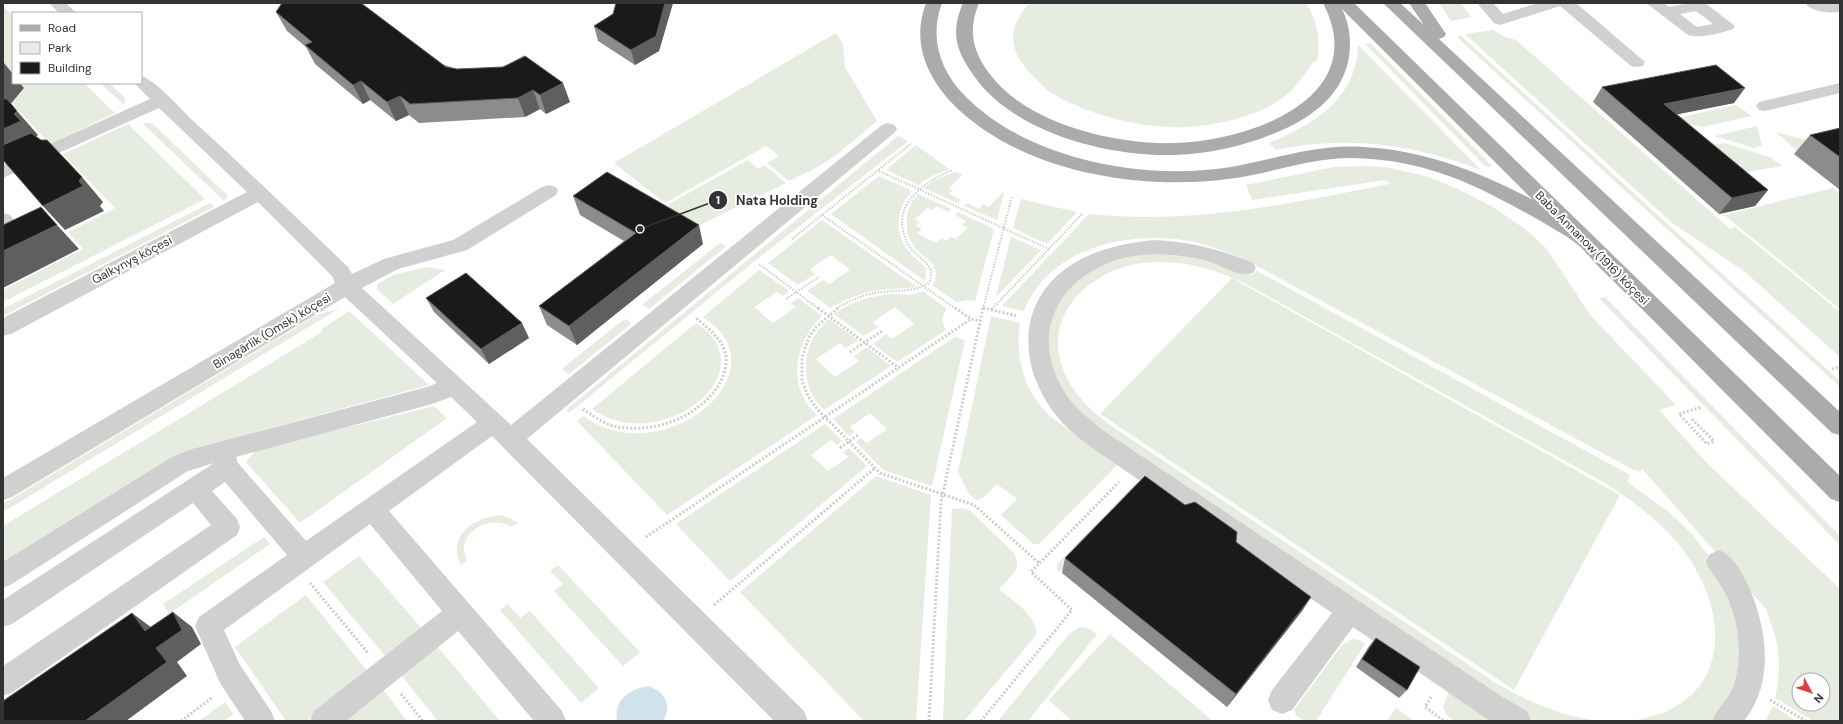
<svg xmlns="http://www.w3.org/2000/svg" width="1843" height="724" font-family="'DM Sans',sans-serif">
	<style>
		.green { fill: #e6ecdf; fill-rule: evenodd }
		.water { fill: #cfe2ee }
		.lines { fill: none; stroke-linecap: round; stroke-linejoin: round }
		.path-far1 { stroke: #cdcdcd; stroke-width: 2; stroke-dasharray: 1.5 1.5; stroke-linecap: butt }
		.path { stroke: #cdcdcd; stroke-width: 3; stroke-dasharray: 2 2; stroke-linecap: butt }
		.minor { fill: #d0d0d0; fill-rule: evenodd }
		.major { fill: #ababab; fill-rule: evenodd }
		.wall { fill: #8c8c8c }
		.shaded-wall { fill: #5f5f5f }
		.building { fill: #1a1a1a; stroke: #5f5f5f }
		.labels { text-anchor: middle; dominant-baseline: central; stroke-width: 4; stroke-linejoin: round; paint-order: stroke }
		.street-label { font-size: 12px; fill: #333; stroke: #fff }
		.leader { fill: none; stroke: #333; stroke-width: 1.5 }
		.callout-dot { fill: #333; stroke: #fff; stroke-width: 1.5 }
		.mark-label { font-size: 12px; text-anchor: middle; font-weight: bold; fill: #fff }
		.callout-label { font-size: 13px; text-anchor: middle; font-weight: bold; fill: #333; stroke: #fff; stroke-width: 4; stroke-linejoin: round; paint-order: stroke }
	</style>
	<rect width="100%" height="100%" fill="#fff"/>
	<!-- green -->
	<path class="green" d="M1030 3H1306C1317 21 1321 40 1317 61L1313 62C1303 76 1295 90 1280 100 1251 119 1203 129 1169 127 1149 126 1129 123 1109 117 1091 112 1070 104 1053 94 1046 90 1041 84 1035 78 1010 54 1004 30 1030 3Z
		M1439 3H1461L1471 17 1451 21Z
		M3 6 13 15V83H84L115 113 50 144 3 94Z
		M1493 30 1505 37 1516 40 1730 229 1735 227 1840 312V357L1745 272 1671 222 1465 34Z
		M836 33 843 44 845 67 877 121 835 156 816 168 789 181 767 163 779 156 766 146 665 203 614 163Z
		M1460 35 1840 381V387L1458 38Z
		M1370 43 1492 166 1486 167 1365 44Z
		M1358 45 1481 170C1413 144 1348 135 1276 150L1269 143C1314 124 1356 100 1358 45Z
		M100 83H109L126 99 124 105Z
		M1736 105 1752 116 1702 127 1672 119Z
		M142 123H152L228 196 224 201Z
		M128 124 205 199 3 302V290L83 249 68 232 115 208 63 154Z
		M1757 126 1762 145 1754 148 1715 136Z
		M1776 132 1821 144 1796 150Z
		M898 136 908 141 756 260 569 413 566 410Z
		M1724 143 1770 157 1782 166 1736 174 1703 146Z
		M916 145 949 169 930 177 918 185 886 170Z
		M748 160 758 169 764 165 786 183 696 227 667 205Z
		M1368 166 1390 168 1425 176 1456 188 1493 207 1525 229 1546 248 1591 316 1676 405 1659 410 1706 462 1840 589V721H1813L1775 698C1780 677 1780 655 1775 635 1772 626 1768 618 1767 610L1642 469 1640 472 1632 469 1246 260C1224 250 1201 242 1176 239 1117 233 1048 251 1024 311L1002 306 1089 214C1190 225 1290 204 1389 184L1386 180 1252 200 1246 185 1334 167ZM1799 680H1823V704H1799Z
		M955 172 962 175 949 188 953 190 949 194 961 200 958 203 924 188 934 181Z
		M879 176 912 191C895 209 894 235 910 253 915 259 921 262 926 268L925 281 831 214Z
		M1833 188 1840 194V309L1724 215Z
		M1003 192 1004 193 997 220 964 206 967 203 979 209 983 204 989 207Z
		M918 194 951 209 949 212 937 206 932 210 927 208 915 219 920 222 916 226 922 229 917 233 936 243 941 238 946 241 951 237 956 239 967 228 962 225 966 221 955 215 958 212 994 229 975 301 969 300 956 302 932 285C937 280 937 271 933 265 930 259 922 256 917 250 903 234 903 210 918 194Z
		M1021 199 1077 212 1047 244 1013 228Z
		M210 203 214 207 3 316V309Z
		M822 220 917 287 871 291 847 299 830 308 807 291 823 280 829 284 850 270 831 255 810 269 815 274 798 285 768 263Z
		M1011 237 1041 250 996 297Z
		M720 243 726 246 724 248 649 309 642 305Z
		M1166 252 1232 265 1252 275 1257 271 1630 475 1627 482 1669 512 1692 534 1711 559 1738 611 1743 663 1725 707 1711 721H1628C1719 711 1736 634 1692 563 1671 529 1639 505 1605 483L1246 284C1213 268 1180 259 1143 263 1087 270 1037 320 1067 378 1077 398 1093 412 1110 425L1494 682C1529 702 1564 718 1604 721H1533L1525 718 1081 418 1046 364 1050 311 1086 271 1123 256Z
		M426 267 445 270 393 304 377 289V284L393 275Z
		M759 270 789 291 783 296 777 292 754 307 773 323 796 307 791 303 798 298 822 316C794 343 786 387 817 415L667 515 577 421 583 416C663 474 788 371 703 317Z
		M1232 278 1620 495 1514 690 1100 414Z
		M923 291 947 309C941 316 942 322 946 330L897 362 873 344 886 334 892 339 914 324 895 307 873 322 878 327 864 336 834 314C851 301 874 295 895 294 905 294 914 296 923 291Z
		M1605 297 1840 536V545L1599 298Z
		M340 308 3 512V504L317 315Z
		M349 311 429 385 189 450 3 565V526L322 332V329Z
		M991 316 1020 323C1015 354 1023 388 1045 411 1056 423 1075 432 1088 441 1098 447 1111 453 1118 462L1116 466 1039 544H1033L1029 540 1001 515 1017 499 997 484 983 498 976 500 969 494 958 472Z
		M626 319 631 323 629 326 569 374 562 369 622 321Z
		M829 319 858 340 846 348 840 343 816 359 835 377 859 361 854 356 867 347 891 366 824 410C797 385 801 342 829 319Z
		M696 323C771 371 660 458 592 409Z
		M955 337 965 340 932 486 883 470 856 442 861 438 867 443 887 429 870 413 850 427 855 432 849 436 833 419Z
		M434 406 447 418 300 523 246 462 256 450Z
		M825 424 842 441 837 445 831 440 811 455 828 471 848 457 843 452 849 448 867 466 730 581 676 524Z
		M876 476 931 495 916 721H864L740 592Z
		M1141 481 1146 484 1060 572 1057 570V564L1137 482Z
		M963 508 969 510 1013 552C1024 569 1010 577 999 589 1011 600 1039 616 1036 635L964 721H943L952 509Z
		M500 515 510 518 518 523 511 527C490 513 453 534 467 560L461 565C447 536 473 518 500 515Z
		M264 537 270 544 169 614 163 604Z
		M359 556 422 629 386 657 323 582Z
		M558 565 640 652 623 666 554 591 563 584 550 571Z
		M306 595 368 672 308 720 286 721 235 647Z
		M508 604 520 618 530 611 599 688 581 703 500 610Z
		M1080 627 1088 628 1097 634 1028 721H998L1069 634Z
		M1110 634 1213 721H1072L1049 700Z
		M1352 639 1360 640 1365 644 1316 721H1304L1296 715 1294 710 1342 645Z
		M436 645 500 721H438L400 674Z
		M382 688 407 721H342Z
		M1449 690 1495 721H1454L1446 714 1443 707Z
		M225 702 233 714 224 721H199Z
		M1773 706 1797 721H1765Z
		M1396 708 1414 721H1387Z"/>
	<!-- water -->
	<path class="water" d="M648 686C664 691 673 705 663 721H617C613 700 630 689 648 686Z"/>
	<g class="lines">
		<!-- path-far1 -->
		<path class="path-far1" d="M879 171 1049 249
			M822 215 956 309
			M792 239 912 143
			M759 264 819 309
			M786 299 819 277
			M983 308 986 309
			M836 309C851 300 866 293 883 292 901 290 913 292 929 283 938 264 917 259 909 246 887 208 921 184 952 170
			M983 309 1012 196
			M992 309 1083 213"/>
		<!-- path -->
		<path class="path" d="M818 308 899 368
			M838 308 816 327 809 337 802 357V381L808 396 817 409 880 473 974 505 1039 563
			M955 308 971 319 980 321
			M983 308 1018 316
			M991 310 993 308
			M850 352 882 331
			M1832 369 1840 367
			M583 409C593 416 605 425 618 427 655 433 697 418 718 386 723 378 727 367 726 357 724 339 707 328 695 317
			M1692 419 1714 441 1707 444 1679 414 1702 407
			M840 448 858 435
			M646 537 971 319
			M310 583 368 653
			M714 605 875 468
			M401 694 423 721
			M1431 697 1425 707 1444 721
			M1770 700 1806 721
			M181 721 213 697
			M929 721 941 502 983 308
			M981 721 1072 610 1031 572 1119 482"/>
		<!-- minor -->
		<path class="minor" d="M49 3H66L76 13H59Z
			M1477 3H1493L1503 14 1538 3H1576L1645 62 1643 66 1637 67 1631 66 1560 6 1500 25 1494 23Z
			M1646 3H1664L1669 7 1690 3H1705L1735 26 1733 29C1720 33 1701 39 1688 35ZM1696 11 1713 24 1697 27 1680 14Z
			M1805 3H1840V12C1830 13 1812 13 1805 3Z
			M141 76C154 79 180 108 191 119 244 167 296 217 348 267L352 274 384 259 453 240 542 187 549 185 556 187 558 191 556 195 467 250 398 269 362 288 511 425 882 125 888 123 894 125 897 129 894 133 527 439 804 711 808 721H774L492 436 389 511 562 711 566 721H534L458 631 346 721H310L314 711 442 611 370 524 224 630 240 665 271 711 275 721H245L220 683 195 626 199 617 287 555 225 482 212 491 237 519 240 527 237 535 13 692 3 696V666L211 525 193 503 12 624 3 627V600L214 463 188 471 12 584 3 588V562L172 457 192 449 427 387 437 383 345 297 12 497 3 500V478L335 283 332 276 258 202 11 334 3 336V318L247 192 159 108 3 178V165L150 99 134 83H141ZM451 397 477 422 306 541 238 463 236 457 432 404Z
			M1840 83V93L1765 111 1759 110 1756 106 1759 102Z
			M3 213 10 215 24 233 21 238 3 245Z
			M1154 240C1189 242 1221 249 1253 263L1256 268 1253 273C1238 278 1222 265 1208 261 1176 253 1137 250 1106 264 1049 289 1032 343 1067 396 1077 410 1091 420 1104 431L1501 696 1527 711 1531 721H1490L1353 627 1292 710 1282 714 1272 710 1268 700 1272 690 1332 613 1088 445C1076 435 1064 426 1055 414 1018 366 1016 301 1071 265 1096 249 1125 243 1154 240Z
			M1719 550C1734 556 1742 573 1749 587 1767 629 1775 682 1744 721H1712C1717 708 1728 700 1733 687 1744 658 1739 618 1724 591 1719 581 1711 573 1706 562L1710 554Z"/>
		<!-- major -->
		<path class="major" d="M926 3H942C929 38 940 70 965 96 1028 160 1145 181 1231 167 1276 159 1317 144 1363 147 1424 150 1480 172 1533 200L1342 9C1350 25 1352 44 1348 62 1340 98 1308 120 1275 133 1244 146 1209 154 1175 155 1108 157 1014 133 974 76 956 51 950 33 963 3H979C968 30 972 50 989 73 1026 124 1115 145 1175 143 1248 141 1373 99 1323 3H1354L1840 476V502L1831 499C1772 440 1713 381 1654 321 1636 304 1619 286 1601 269 1592 260 1583 248 1573 241 1564 234 1553 229 1544 223 1517 208 1491 193 1462 181 1428 167 1389 158 1351 158 1308 158 1270 174 1228 179 1136 191 1017 171 951 102 925 74 912 40 926 3Z
			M1383 3H1400L1424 25 1409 3H1425L1446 34 1444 37 1439 39 1840 412V435L1832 433Z"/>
	</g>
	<!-- wall -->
	<path class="wall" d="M616 3H673L659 51 635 65 598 41 594 26 613 14Z
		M276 12 457 69 503 67 570 102 546 114 540 109 525 117 419 123 409 115 396 121 370 100 363 104 315 64 306 47 287 31Z
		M1602 87 1734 103 1677 114 1768 190 1755 206 1719 214 1593 102Z
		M1840 128V190L1794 154 1810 135Z
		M573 196 703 244 577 345 547 325 539 306 624 241 580 215Z
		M426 298 529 338 489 364 434 312Z
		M1236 542 1311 597 1302 611 1227 707 1062 573 1065 558Z
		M1376 638 1407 690 1399 698 1356 667 1369 646Z"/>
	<!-- shaded-wall -->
	<path class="shaded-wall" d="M665 3H673L659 51 635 65 631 50Z
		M4 63 13 74V83H20L24 88 3 113V64Z
		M361 81 370 100 363 104 353 85Z
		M563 83 570 102 546 114 540 95Z
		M1745 88 1734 103 1654 119 1664 104Z
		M533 90 540 109 525 117 518 98Z
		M400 96 409 115 396 121 387 102Z
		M17 111 38 135 35 138 3 159V129Z
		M82 177 103 202 100 206 104 211 65 230 43 206Z
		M1768 190 1755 206 1719 214 1732 198Z
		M57 225 79 249 3 288V251Z
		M699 225 703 244 577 345 569 326Z
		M522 323 529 338 489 364 481 349Z
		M1311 597 1302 611 1227 707 1236 694Z
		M173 612 192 627 201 644 177 662 187 676 126 721H85L132 613 152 628Z"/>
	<!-- building -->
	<path class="building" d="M282 3H361L446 67 457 69 503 67 525 56 563 83 540 95 533 90 518 98 410 104 400 96 387 102 361 81 353 85 305 45 312 42 276 12Z
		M616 3H665L656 36 631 50 594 26 613 14Z
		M1716 65 1745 88 1664 104 1768 190 1732 198 1602 87Z
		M3 99H7L17 111 14 114 21 121 3 129Z
		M1840 128V157L1810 135Z
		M31 133 41 140H47L82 177 79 181 83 186 43 206 3 160V145Z
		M607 172 699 225 569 326 539 306 636 233 573 196Z
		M41 207 57 225 3 251V225Z
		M466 273 522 323 481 349 426 298Z
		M1145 476 1185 505 1195 502 1237 532 1236 542 1311 597 1236 694 1065 558Z
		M173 612 182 630 156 648 167 662 85 721H3V701L132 613 145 631Z
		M1376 638 1420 667 1407 690 1362 659Z"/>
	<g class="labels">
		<!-- street labels -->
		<g class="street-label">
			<text transform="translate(1592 248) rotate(45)">Baba Annanow (1916) köçesi</text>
			<text transform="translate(132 260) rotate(-28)">Galkynyş köçesi</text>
			<text transform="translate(272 331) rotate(-31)">Binagärlik (Omsk) köçesi</text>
		</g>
	</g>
	<!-- callouts -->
	<path class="leader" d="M640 229L718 200"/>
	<g class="callout-dot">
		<circle cx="640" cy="229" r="4"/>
		<circle cx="718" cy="200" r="10"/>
	</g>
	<g class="mark-label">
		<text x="718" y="204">1</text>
	</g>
	<g class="callout-label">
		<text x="777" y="205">Nata Holding</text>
	</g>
	<!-- border -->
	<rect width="1843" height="724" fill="none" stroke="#333333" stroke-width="8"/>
	<!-- legend -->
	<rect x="12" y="12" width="130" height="72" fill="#ffffff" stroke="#adadad"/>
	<rect x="20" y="25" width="20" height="6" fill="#ababab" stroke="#adadad"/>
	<text x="48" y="32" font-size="12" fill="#333333">Road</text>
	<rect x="20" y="42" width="20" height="12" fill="#e6ecdf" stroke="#adadad"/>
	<text x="48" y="52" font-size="12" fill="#333333">Park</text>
	<rect x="20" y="62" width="20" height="12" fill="#1a1a1a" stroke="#adadad"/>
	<text x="48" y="72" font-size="12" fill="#333333">Building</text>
	<!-- north arrow -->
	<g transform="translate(1811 692) rotate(130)"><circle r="19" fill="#ffffff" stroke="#adadad"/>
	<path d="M0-3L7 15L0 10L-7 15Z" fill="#e63946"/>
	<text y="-6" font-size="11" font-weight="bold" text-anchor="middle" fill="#333333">N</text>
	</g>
</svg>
